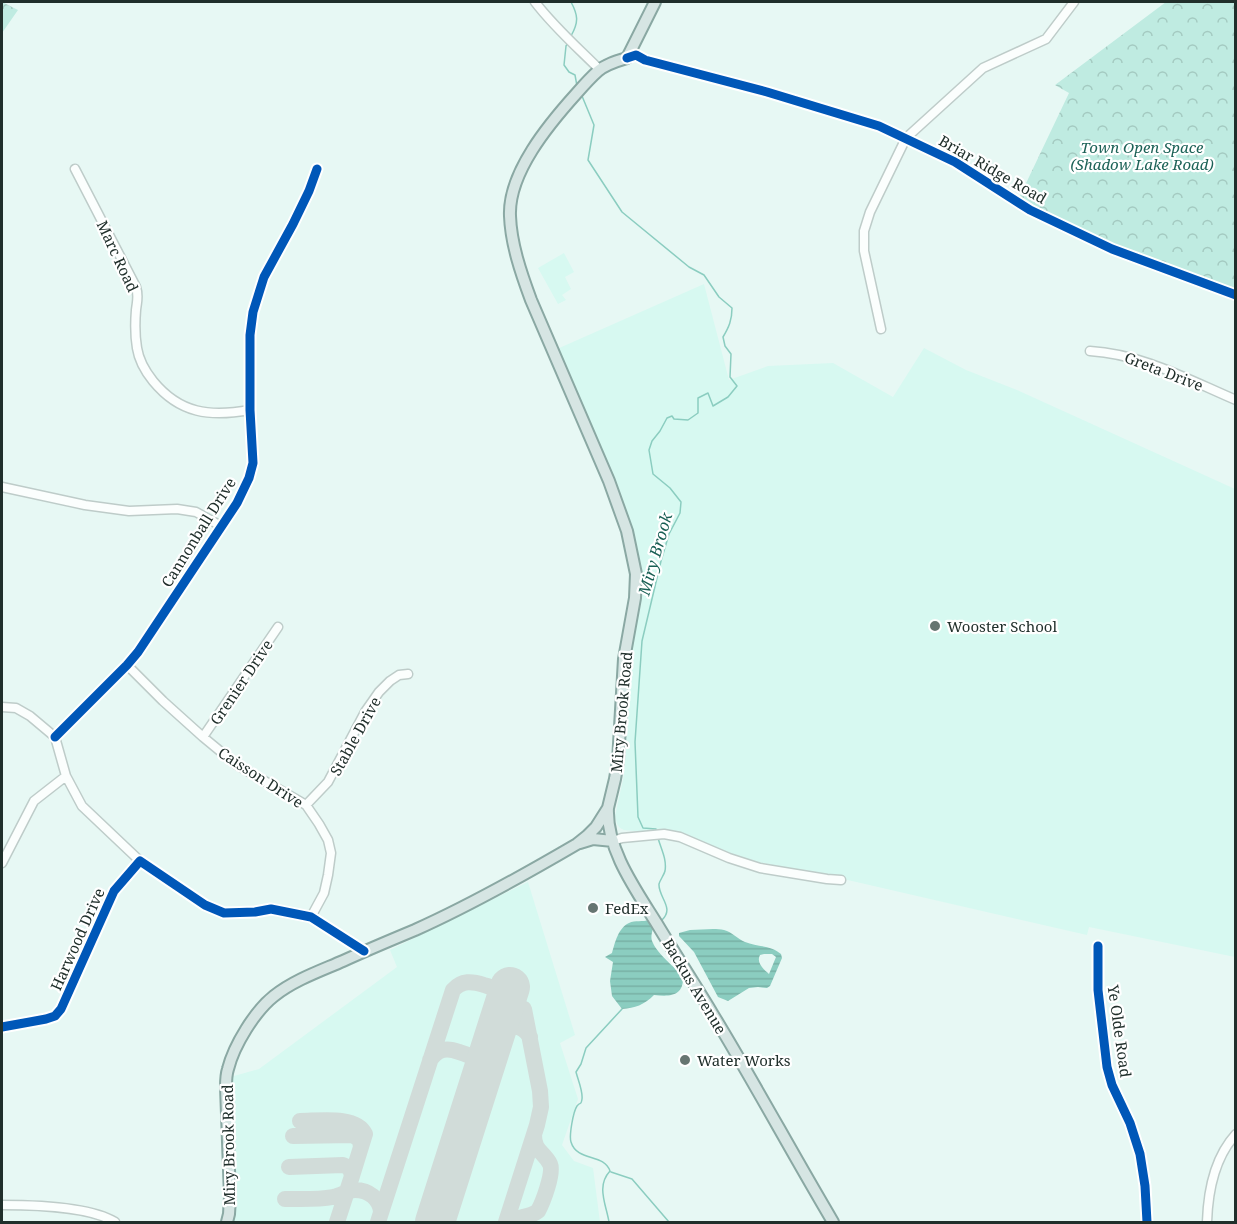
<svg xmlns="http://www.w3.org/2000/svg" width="1237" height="1224" font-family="'Noto Serif',serif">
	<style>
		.built { fill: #d7f9f1 }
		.park { fill: url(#park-crowns) }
		.water { fill: url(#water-rules); fill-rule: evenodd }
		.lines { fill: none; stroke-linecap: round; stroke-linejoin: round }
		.stream { stroke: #8bcdc0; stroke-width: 1.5 }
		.taxiway { stroke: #d1dcd9; stroke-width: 16 }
		.runway { stroke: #d1dcd9; stroke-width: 40 }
		.minor-casing { stroke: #beccc9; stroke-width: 11 }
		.major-casing { stroke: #8aa8a3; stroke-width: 14 }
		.minor { stroke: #fbfefd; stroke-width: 8 }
		.major { stroke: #d6e5e3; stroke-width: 10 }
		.cycleway-casing { stroke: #fff; stroke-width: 13 }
		.cycleway { stroke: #0057b8; stroke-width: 9 }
		.poi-dot { fill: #667571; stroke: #fff; stroke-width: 2 }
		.labels { text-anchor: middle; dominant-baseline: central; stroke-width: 4.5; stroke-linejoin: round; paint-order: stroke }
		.park-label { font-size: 15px; font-style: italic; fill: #1c6257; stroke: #fff }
		.street-label { font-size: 15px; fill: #202f2b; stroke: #fff }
		.poi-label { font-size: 15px; fill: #202f2b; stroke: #fff; text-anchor: start }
		.water-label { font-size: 16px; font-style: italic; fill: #185f54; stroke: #fff }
	</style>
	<defs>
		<pattern id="park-crowns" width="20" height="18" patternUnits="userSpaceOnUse" patternTransform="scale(1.5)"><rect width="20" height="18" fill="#bfebe1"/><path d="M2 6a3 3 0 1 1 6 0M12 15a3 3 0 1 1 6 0" fill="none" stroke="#a4cac1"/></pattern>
		<pattern id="water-rules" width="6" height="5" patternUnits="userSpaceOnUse" patternTransform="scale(1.5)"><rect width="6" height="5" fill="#8bcdc0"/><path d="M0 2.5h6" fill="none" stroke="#78b0a5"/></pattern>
	</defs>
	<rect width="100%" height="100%" fill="#e7f8f4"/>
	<!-- built -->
	<path class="built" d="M564 253 574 272 565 277 571 289 562 295 566 300 558 304 538 268Z
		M704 284 729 380 768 366 833 363 893 397 924 348 966 370 1017 390 1235 489V957L1089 927 1087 935 826 875 781 867 749 860 672 831H635L624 830 620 828 617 824 615 816 624 775 631 653 640 599 641 580 638 555 632 533 557 349Z
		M528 882 575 1035 560 1043 578 1099 562 1145 574 1161 593 1168 600 1222H227V1078L259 1069 397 967 390 950Z"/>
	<!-- park -->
	<path class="park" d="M2 2 18 10 2 33Z
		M1166 2H1235V291L1115 247 1033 207 1019 198 1069 93 1055 85Z"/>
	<!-- water -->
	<path class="water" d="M649 920 653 928C652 933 650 938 653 943 657 953 675 968 683 976 684 996 671 997 654 995 644 1005 635 1008 622 1009L612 996 610 981 613 962 605 957 612 953C615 943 618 928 629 923 635 920 643 922 649 920Z
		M690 930C701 930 714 928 724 930 732 932 738 939 745 942 757 947 771 945 781 954L782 958 770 986 767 988 758 987 749 988 728 1001 718 997 694 952 679 936V933ZM764 954H772L776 957 769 974C763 969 756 962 760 955Z"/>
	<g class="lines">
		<!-- stream -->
		<path class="stream" d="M571 2C578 15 579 22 571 36
			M568 43 566 46 564 65 569 72 575 75 577 86
			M582 96 594 125 588 160 622 212 689 267 704 275 719 297 732 308C732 320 729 327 723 337L725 346 731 354 730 377 737 386 728 397 713 406 708 393 698 398V413L688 420 674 419 672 416 667 418 660 431 652 441 649 450 653 474 670 488 681 502 680 513 669 534 661 561 642 641 635 742 638 817 643 828 656 829V830
			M658 838C661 849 667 859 665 871 664 875 660 880 659 884 658 897 675 908 662 920
			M611 1172 632 1179 669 1222
			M609 1222C606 1204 596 1186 610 1171 604 1153 577 1162 571 1142 569 1136 573 1112 577 1106 581 1101 581 1106 582 1099 583 1091 578 1080 576 1072L581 1064 586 1048 622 1009"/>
		<!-- taxiway -->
		<path class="taxiway" d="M492 1042C502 1028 518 1018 530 1037
			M430 1060C438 1049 446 1047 459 1052 466 1054 472 1056 476 1061 480 1066 480 1073 480 1080
			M300 1121C318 1121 356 1115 365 1134L352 1176
			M293 1136 353 1135 360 1140 361 1147
			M289 1167 343 1165 350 1168 352 1176 337 1222
			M285 1199C301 1199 317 1200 333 1197 341 1196 348 1190 355 1190 369 1190 380 1199 381 1212
			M378 1222 453 990C462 980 472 981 484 985 489 986 493 988 497 992 501 997 502 1003 503 1010
			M506 1222 537 1125 541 1107 540 1091 524 1009
			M509 1222C518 1216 529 1218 538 1211 543 1202 554 1173 550 1164 544 1152 534 1151 534 1135"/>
		<!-- runway -->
		<path class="runway" d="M435 1222 510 987"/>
		<defs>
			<path id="minor" d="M535 2C554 27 577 47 599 69
				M627 58 636 55 645 60 767 92 879 126 955 162 1030 210 1112 249 1236 295
				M75 169 136 287C139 296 137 301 136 310 135 322 135 336 137 348 139 361 145 371 153 381 180 414 210 417 250 410
				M881 329 864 251V231L870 212 906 138 983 68 1046 39 1074 2
				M1090 351C1142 354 1189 380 1236 400
				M2 487 85 505 129 511 177 509 196 512 221 526
				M127 665 163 701 203 737 237 765 306 805 319 824 328 840 331 853 328 875 324 893 311 917
				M2 707 16 708 30 716 55 737 66 776 82 806 140 861
				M55 737 127 665 138 652 237 503 249 478 253 463 250 410V335L253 312 264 277 293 224 309 191 317 169
				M203 737 278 627
				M306 805 328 782 365 712 379 692 390 681 399 675 408 674
				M613 841 622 838 664 834 680 837 729 858 760 868 827 879 841 880
				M2 863 34 801 66 776
				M1098 946V990L1107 1067 1112 1085 1130 1123 1140 1154 1145 1186 1147 1222
				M2 1027 46 1019 55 1016 61 1009 114 891 140 861 205 905 224 913 255 912 271 909 311 917 364 951
				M2 1205C32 1205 89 1206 115 1222
				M1207 1222C1208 1191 1214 1158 1236 1134"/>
			<path id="major" d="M608 808C606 849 636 890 657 924 675 954 694 983 712 1013 754 1082 792 1153 833 1222
				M580 843 593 839 613 841
				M227 1222 229 1214 230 1197 226 1087C226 1081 226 1075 228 1069 234 1045 255 1011 274 996 294 980 320 971 343 961 367 950 391 940 415 930 471 905 524 875 577 844L587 836 596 827 608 808 615 779 618 761 624 659 635 598 636 574 627 531 609 481 531 300C521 273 511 244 510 216 508 173 549 124 576 94 583 86 590 78 598 71 606 64 617 61 627 58L655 2"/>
		</defs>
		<!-- minor casing -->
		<use href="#minor" class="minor-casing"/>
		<!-- major casing -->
		<use href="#major" class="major-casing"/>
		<!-- minor -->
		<use href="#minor" class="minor"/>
		<!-- major -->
		<use href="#major" class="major"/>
		<defs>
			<path id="cycleway" d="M627 58 636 55 645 60 767 92 879 126 955 162 1030 210 1112 249 1236 295
				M55 737 127 665 138 652 237 503 249 478 253 463 250 410V335L253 312 264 277 293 224 309 191 317 169
				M1098 946V990L1107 1067 1112 1085 1130 1123 1140 1154 1145 1186 1147 1222
				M2 1027 46 1019 55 1016 61 1009 114 891 140 861 205 905 224 913 255 912 271 909 311 917 364 951"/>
		</defs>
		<!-- cycleway casing -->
		<use href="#cycleway" class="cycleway-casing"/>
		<!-- cycleway -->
		<use href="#cycleway" class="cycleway"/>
	</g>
	<!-- markers -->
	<g class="poi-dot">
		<circle cx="935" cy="626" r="6"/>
		<circle cx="593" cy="908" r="6"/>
		<circle cx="685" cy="1060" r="6"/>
	</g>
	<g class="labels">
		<!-- park labels -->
		<g class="park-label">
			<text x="1142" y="147">Town Open Space<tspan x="1142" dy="17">(Shadow Lake Road)</tspan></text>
		</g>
		<!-- street labels -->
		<g class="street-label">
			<text transform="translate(993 169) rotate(30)">Briar Ridge Road</text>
			<text transform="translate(118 256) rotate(65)">Marc Road</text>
			<text transform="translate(1164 371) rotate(21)">Greta Drive</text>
			<text transform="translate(198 532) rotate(-58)">Cannonball Drive</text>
			<text transform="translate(241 682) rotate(-56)">Grenier Drive</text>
			<text transform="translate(621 712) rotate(-85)">Miry Brook Road</text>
			<text transform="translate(355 736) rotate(-61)">Stable Drive</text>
			<text transform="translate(261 777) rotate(33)">Caisson Drive</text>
			<text transform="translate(77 939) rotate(-66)">Harwood Drive</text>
			<text transform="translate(695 986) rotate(59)">Backus Avenue</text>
			<text transform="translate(1120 1031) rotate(82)">Ye Olde Road</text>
			<text transform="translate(228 1145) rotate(-91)">Miry Brook Road</text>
		</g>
		<!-- poi labels -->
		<g class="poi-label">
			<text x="947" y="626">Wooster School</text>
			<text x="605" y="908">FedEx</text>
			<text x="697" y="1060">Water Works</text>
		</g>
		<!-- water labels -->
		<g class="water-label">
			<text transform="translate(655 554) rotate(-74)">Miry Brook</text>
		</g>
	</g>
	<!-- border -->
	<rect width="1237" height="1224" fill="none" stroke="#202f2b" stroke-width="6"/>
</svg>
